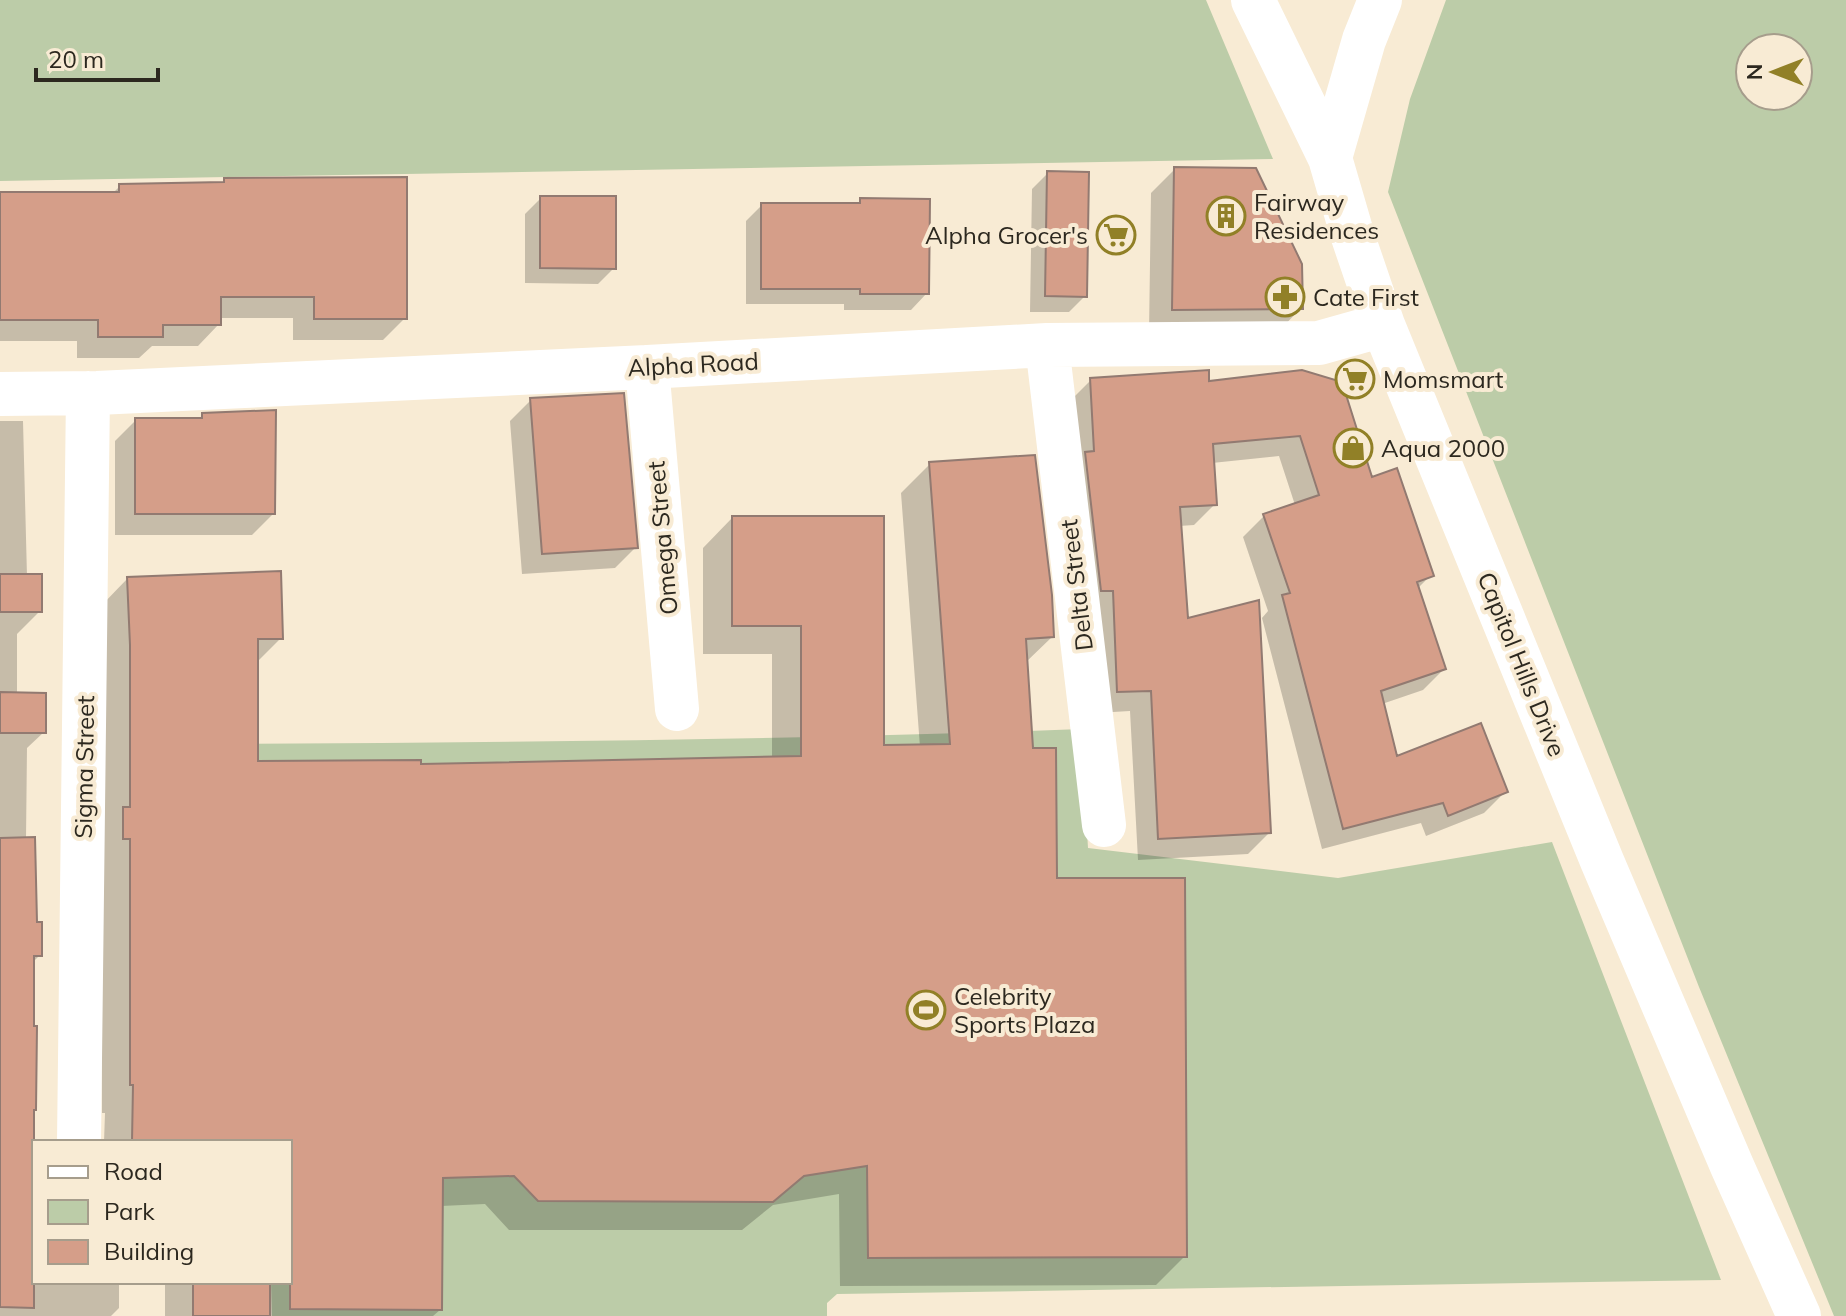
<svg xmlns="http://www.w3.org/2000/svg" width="1846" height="1316" font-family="Mulish,sans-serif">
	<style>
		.green { fill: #bccca8; fill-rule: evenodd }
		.shadow { fill: #0003 }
		.building { fill: #d59e89; stroke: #927a71; stroke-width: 2 }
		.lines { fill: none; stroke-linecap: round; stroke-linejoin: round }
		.minor { stroke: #fff; stroke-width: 44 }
		.labels { text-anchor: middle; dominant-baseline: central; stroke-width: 8; stroke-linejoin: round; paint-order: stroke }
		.poi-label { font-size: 24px; fill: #2c281f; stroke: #f8ebd4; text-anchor: start }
		.street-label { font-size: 24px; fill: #2c281f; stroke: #f8ebd4 }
	</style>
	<rect width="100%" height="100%" fill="#f8ebd4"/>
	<!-- green -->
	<path class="green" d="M0 0H1206L1273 159 0 181Z
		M1446 0H1846V1316H1834L1699 987 1388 192 1410 99ZM1798 48V96H1750V48Z
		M1081 729 1088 848 1338 878 1552 842 1721 1280 837 1294 827 1303V1316H272L271 1282H290V1142H234L236 744C518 742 799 740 1081 729Z"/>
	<!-- shadow -->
	<path class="shadow" d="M1175 169 1301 308 1278 332 1149 333 1151 193Z
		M1048 173 1085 296 1069 312H1030L1032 189Z
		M225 180 405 318 383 340H293V318H219V324L198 346H152L139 358H77V341H0V193L112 194 120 186 220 185Z
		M541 198 614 268 598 284 525 283V214Z
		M861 200 927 293 911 310H844V304H746V221L762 205H856Z
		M1302 372 1431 575 1417 589 1444 669 1423 690 1382 704 1396 758 1505 792 1484 813 1426 836 1421 823 1322 849 1262 618 1268 611 1243 537 1264 516 1295 505 1279 456 1212 463 1215 504 1194 525 1179 526 1186 620 1269 833 1248 854 1138 860 1130 711 1096 713 1070 401 1091 380 1208 383Z
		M531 400 636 547 615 568 522 574 510 421Z
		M203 415 273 514 252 535H115V441L136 420H197Z
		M0 421H23L27 576 40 611 17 634V694L44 732 27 748 26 839 40 955 32 963 34 1282H119V1308L111 1316H0Z
		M930 464 1052 637 1025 663 1031 750 1055 880 1185 1256 1156 1285 840 1286 839 1194 773 1205 742 1230H509L485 1204 441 1206 440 1310 433 1316H165V1282H290V1142H104L105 1113H102L99 608 128 578 281 638 256 663V763L419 766 772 759V654H703V548L732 518 882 747H920L901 493Z"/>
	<!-- building -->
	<path class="building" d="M1174 167 1256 168 1302 264 1303 309 1172 310Z
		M1047 171 1089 172 1087 297 1045 296Z
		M407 177V319H314V297H221V325H163V337H98V320H0V192H119V184L224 182V178Z
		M540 196H616V269L540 268Z
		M860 198 930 199 929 294H860V289H761V203H860Z
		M1209 370V381L1302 370 1342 382 1372 477 1397 468 1434 576 1417 582 1446 669 1381 691 1397 756 1481 723 1508 792 1448 816 1443 803 1343 829 1282 595 1290 593 1263 514 1319 495 1300 436 1213 444 1217 505 1180 507 1188 618 1259 600 1271 833 1158 839 1151 691 1117 692 1113 591H1101L1085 452 1094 451 1090 378Z
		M624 393 638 548 542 554 530 398Z
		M276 410 275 514H135V418H202V413Z
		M1035 455 1052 595 1054 637 1026 639 1033 748H1056L1057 878H1185L1187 1257 868 1258 867 1166 804 1176 773 1202 538 1201 514 1176 443 1178 442 1310 290 1309V1142H132L133 1085H130V839H123V807H130V645L127 577 281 571 283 639H258V761L421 760V764L801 756V626H732V516H884V745L950 744 929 462Z
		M0 574H42V612H0Z
		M0 692 46 693V733H0Z
		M35 837 37 922H42V956H34V1026H37L36 1110H34V1308L0 1307V838Z
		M193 1282H270V1316H193Z"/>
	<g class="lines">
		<!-- minor -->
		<path class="minor" d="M1253 0 1330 158 1353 237 1383 325 1602 861 1732 1166 1799 1316
			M1330 158 1364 40 1380 0
			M1047 345 1104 825
			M647 367 677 709
			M0 394 97 393 647 367 1047 345 1319 343 1383 325
			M79 1142 88 393"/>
	</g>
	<!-- icons -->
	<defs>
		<symbol id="building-ring" viewBox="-11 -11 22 22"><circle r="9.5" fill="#f8ebd4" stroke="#918027" stroke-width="1.5"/><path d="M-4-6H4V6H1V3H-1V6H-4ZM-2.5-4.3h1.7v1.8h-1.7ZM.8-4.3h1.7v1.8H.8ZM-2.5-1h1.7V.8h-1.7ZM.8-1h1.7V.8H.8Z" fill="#918027"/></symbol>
		<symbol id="supermarket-ring" viewBox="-11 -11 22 22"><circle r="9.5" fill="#f8ebd4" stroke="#918027" stroke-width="1.5"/><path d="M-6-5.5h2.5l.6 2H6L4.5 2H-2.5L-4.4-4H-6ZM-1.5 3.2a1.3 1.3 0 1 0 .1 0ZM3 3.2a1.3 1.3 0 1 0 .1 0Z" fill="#918027"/></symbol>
		<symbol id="pharmacy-ring" viewBox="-11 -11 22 22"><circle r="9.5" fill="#f8ebd4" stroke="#918027" stroke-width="1.5"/><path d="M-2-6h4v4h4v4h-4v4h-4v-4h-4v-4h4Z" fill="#918027"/></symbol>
		<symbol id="shop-ring" viewBox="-11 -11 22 22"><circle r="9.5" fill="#f8ebd4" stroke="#918027" stroke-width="1.5"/><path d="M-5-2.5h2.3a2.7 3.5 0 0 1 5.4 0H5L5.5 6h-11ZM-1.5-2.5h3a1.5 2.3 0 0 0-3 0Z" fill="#918027"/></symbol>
		<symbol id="stadium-ring" viewBox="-11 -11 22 22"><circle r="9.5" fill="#f8ebd4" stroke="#918027" stroke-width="1.5"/><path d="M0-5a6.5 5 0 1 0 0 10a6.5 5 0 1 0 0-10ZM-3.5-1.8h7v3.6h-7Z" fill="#918027"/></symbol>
	</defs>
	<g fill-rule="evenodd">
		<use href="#building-ring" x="1204" y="194" width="44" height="44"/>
		<use href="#supermarket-ring" x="1094" y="213" width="44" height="44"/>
		<use href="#pharmacy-ring" x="1263" y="275" width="44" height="44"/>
		<use href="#supermarket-ring" x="1333" y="357" width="44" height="44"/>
		<use href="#shop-ring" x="1331" y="426" width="44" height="44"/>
		<use href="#stadium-ring" x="904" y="988" width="44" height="44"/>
	</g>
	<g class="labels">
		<!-- poi labels -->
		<g class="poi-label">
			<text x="1254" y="202">Fairway<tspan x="1254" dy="28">Residences</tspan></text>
			<text x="1088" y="235" text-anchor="end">Alpha Grocer's</text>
			<text x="1313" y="297">Cate First</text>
			<text x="1383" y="379">Momsmart</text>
			<text x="1381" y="448">Aqua 2000</text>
			<text x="954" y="996">Celebrity<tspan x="954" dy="28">Sports Plaza</tspan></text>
		</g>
		<!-- street labels -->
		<g class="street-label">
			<text transform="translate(693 364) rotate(-3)">Alpha Road</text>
			<text transform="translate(662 538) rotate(-95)">Omega Street</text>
			<text transform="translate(1076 585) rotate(-97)">Delta Street</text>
			<text transform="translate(1522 664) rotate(68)">Capitol Hills Drive</text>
			<text transform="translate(84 767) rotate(-89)">Sigma Street</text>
		</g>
	</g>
	<!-- legend -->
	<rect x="32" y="1140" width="260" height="144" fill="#f8ebd4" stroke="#a69d8c" stroke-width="2"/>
	<rect x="48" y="1166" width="40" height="12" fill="#ffffff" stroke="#a69d8c" stroke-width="2"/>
	<text x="104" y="1180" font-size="24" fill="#2c281f">Road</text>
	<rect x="48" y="1200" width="40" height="24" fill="#bccca8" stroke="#a69d8c" stroke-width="2"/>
	<text x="104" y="1220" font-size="24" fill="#2c281f">Park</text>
	<rect x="48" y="1240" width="40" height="24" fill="#d59e89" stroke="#a69d8c" stroke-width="2"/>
	<text x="104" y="1260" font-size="24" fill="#2c281f">Building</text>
	<!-- north arrow -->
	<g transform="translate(1774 72) rotate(270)"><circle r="38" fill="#f8ebd4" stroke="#a69d8c" stroke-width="2"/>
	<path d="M0-6L14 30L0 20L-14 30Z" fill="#918027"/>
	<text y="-12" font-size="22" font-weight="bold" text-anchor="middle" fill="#2c281f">N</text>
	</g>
	<!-- scale -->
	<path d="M36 68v12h122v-12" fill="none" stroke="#2c281f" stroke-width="4"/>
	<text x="48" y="68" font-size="24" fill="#2c281f" stroke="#f8ebd4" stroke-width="6" paint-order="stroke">20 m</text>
</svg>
